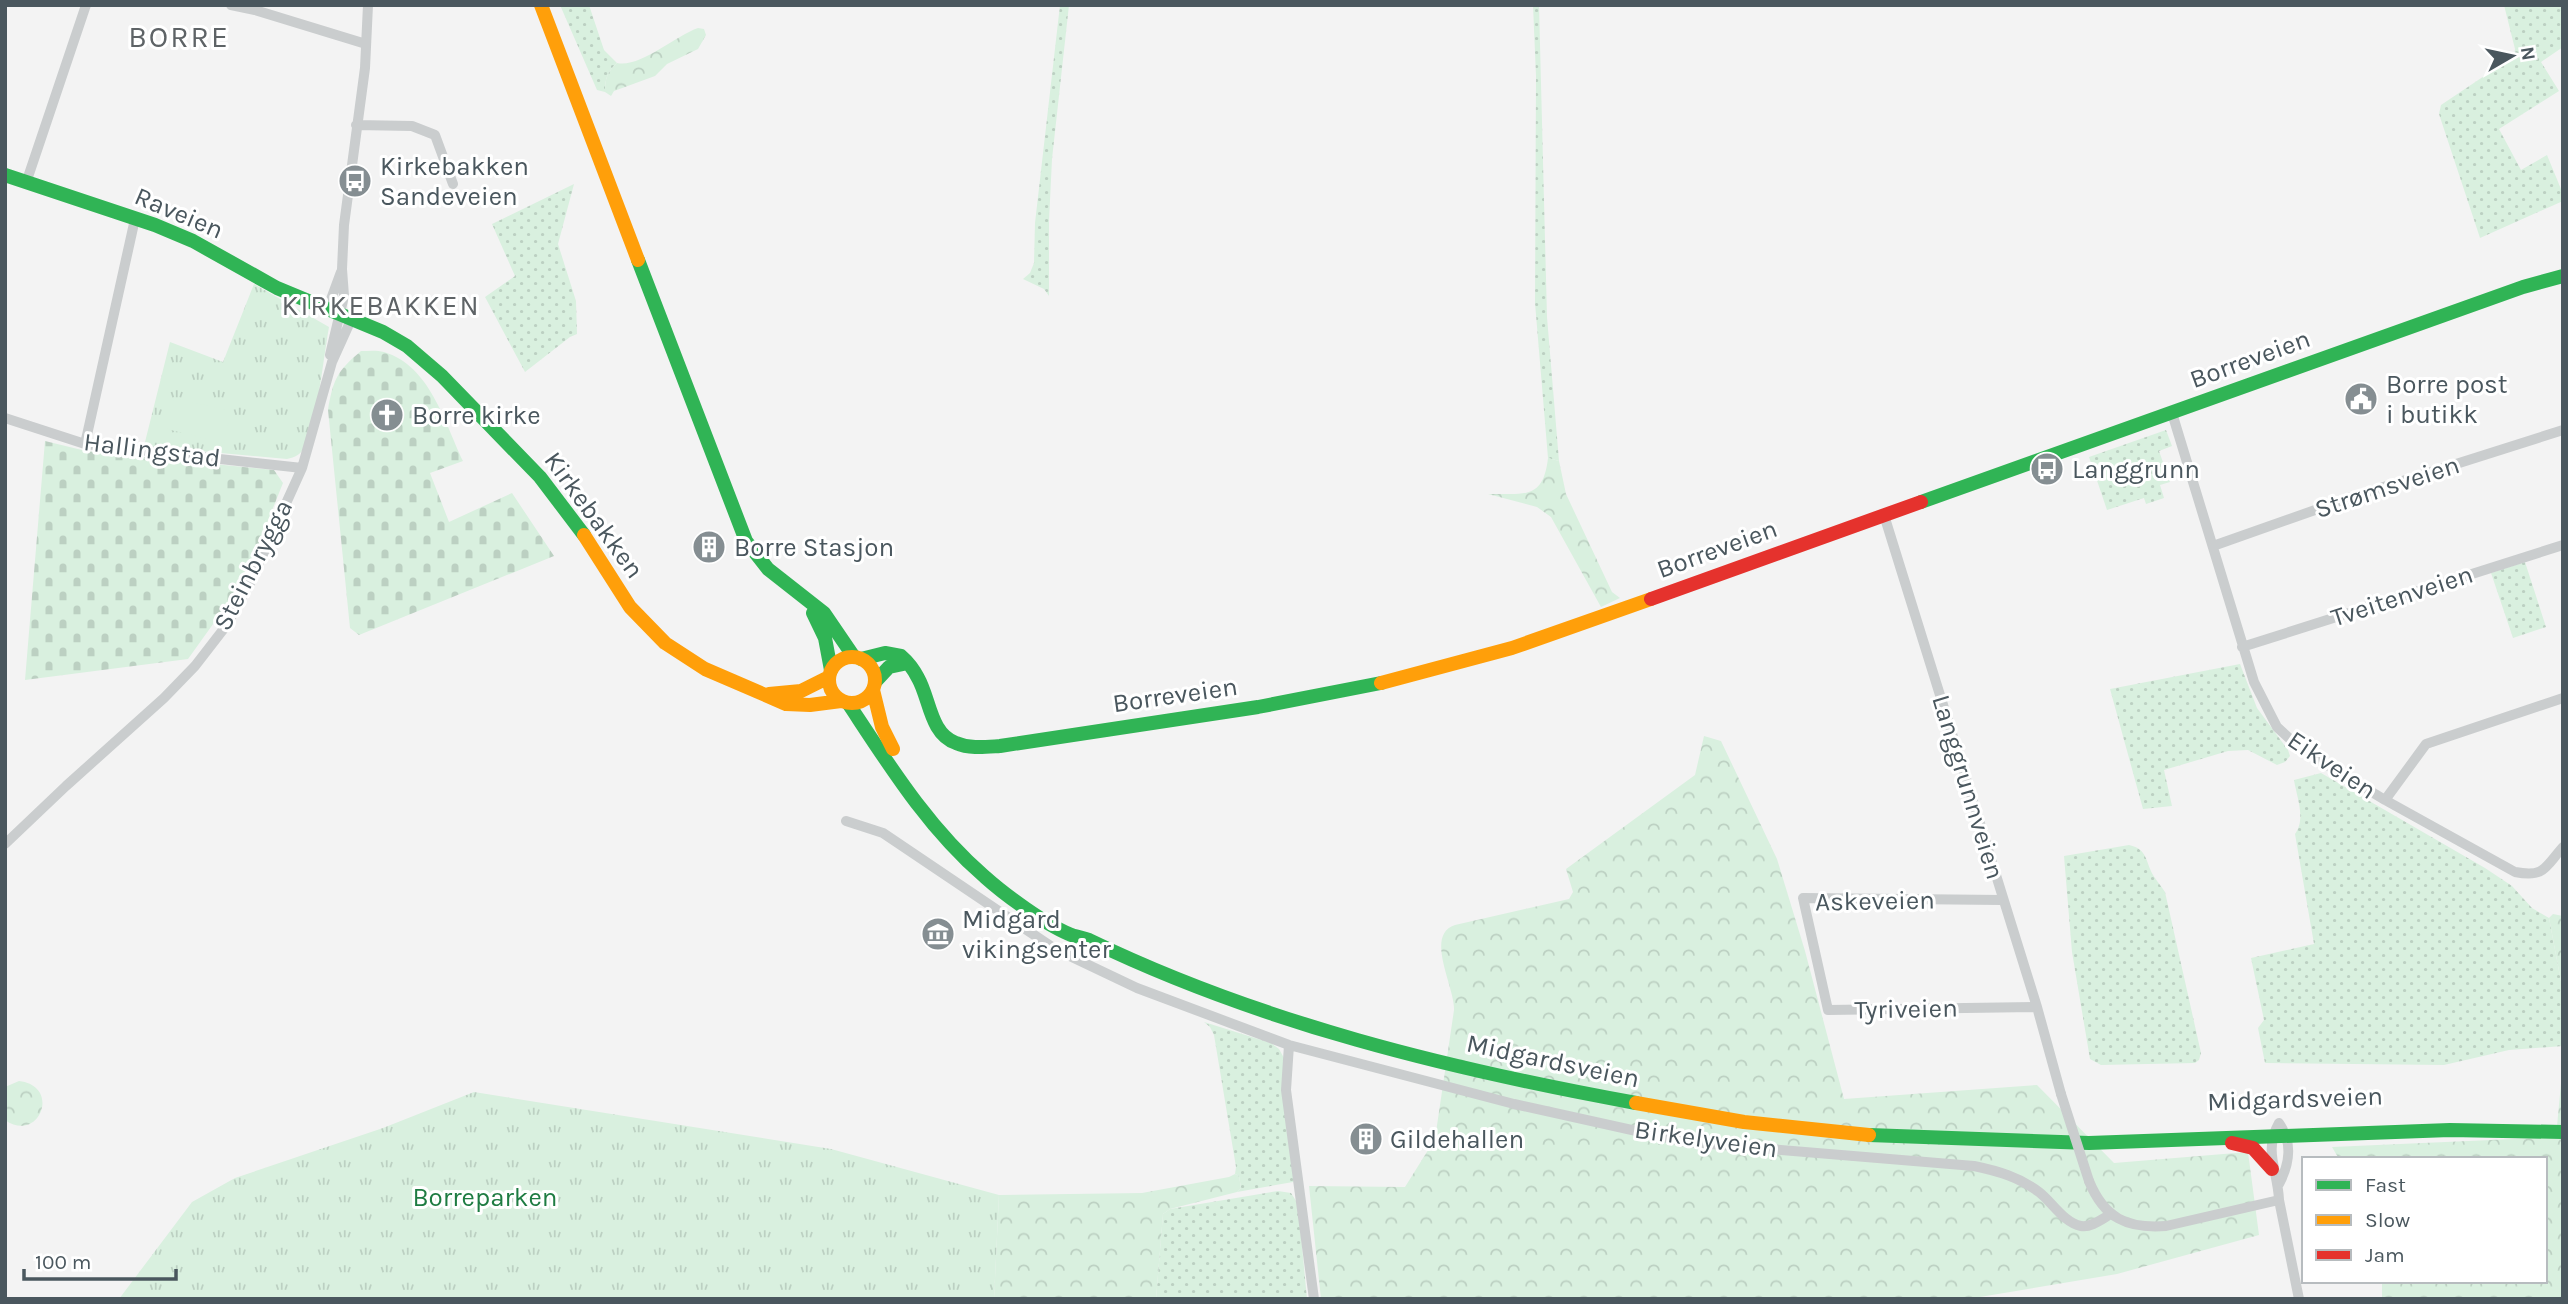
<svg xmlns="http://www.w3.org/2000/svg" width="2568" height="1304" font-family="Karla,sans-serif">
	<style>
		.grass { fill: url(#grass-dots) }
		.forest { fill: url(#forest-crowns) }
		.cemetery { fill: url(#cemetery-stones) }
		.park { fill: url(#park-tufts) }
		.garden { fill: #d9f0df }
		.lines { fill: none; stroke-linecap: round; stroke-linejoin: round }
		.street { stroke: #cacdce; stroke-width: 10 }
		.fast { stroke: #30b455; stroke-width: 14 }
		.slow { stroke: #ff9f0a; stroke-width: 14 }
		.jam { stroke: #e5322d; stroke-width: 14 }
		.street-bridge { stroke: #cacdce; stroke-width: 10 }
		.labels { text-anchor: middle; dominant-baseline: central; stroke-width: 6; stroke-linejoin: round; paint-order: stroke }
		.poi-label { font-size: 26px; fill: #4a575e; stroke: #fff; text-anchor: start }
		.street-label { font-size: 26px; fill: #4a575e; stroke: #fff }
		.park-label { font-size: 26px; fill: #1e7c42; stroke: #fff }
		.neighbourhood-label { font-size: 28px; letter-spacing: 2px; fill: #5e6366; stroke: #fff }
		.quarter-label { font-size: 30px; letter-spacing: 2px; fill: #5e6366; stroke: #fff }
	</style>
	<defs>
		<pattern id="grass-dots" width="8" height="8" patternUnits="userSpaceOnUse" patternTransform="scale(1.75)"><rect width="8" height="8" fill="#d9f0df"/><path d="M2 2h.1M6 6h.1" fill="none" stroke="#bcd0c2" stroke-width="1.8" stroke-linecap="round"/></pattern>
		<pattern id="forest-crowns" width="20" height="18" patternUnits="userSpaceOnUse" patternTransform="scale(1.75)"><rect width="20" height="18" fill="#d9f0df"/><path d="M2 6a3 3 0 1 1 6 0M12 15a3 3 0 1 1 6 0" fill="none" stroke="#bcd0c2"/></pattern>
		<pattern id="cemetery-stones" width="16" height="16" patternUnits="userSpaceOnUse" patternTransform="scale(1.75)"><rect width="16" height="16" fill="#d9f0df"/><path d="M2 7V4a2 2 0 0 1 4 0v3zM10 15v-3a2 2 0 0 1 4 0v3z" fill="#bcd0c2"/></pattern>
		<pattern id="park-tufts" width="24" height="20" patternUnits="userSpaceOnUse" patternTransform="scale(1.75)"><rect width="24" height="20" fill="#d9f0df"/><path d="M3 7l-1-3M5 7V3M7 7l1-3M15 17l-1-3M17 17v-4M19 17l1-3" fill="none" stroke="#bcd0c2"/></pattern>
	</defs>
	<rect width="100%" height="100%" fill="#f3f3f3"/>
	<!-- grass -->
	<path class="grass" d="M560 5H589L604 50 617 63C607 72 605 79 605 92L597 90Z
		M1060 5H1069L1052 159 1049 221V296L1044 289 1023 279 1030 273 1034 263 1035 223Z
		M1533 5H1539L1547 317 1559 461 1548 458 1535 303 1536 76Z
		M2504 5H2563V47L2541 62 2559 91 2499 129 2521 170 2547 155 2563 194V201L2480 238 2439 114 2441 105 2514 56 2515 49Z
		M574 184 558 244 576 301 577 334 570 337 525 372 485 297 515 276 492 224Z
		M2166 430 2172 446 2159 451 2170 482 2160 485 2164 498 2146 504 2144 498 2107 510 2089 457Z
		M2525 562 2546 627 2513 638 2491 573Z
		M2240 664 2257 708 2288 750 2290 756 2285 762 2277 765 2248 750 2228 751 2164 770 2172 806 2143 809 2110 689Z
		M2321 773 2485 868 2512 886 2532 908 2549 918 2563 992V1046L2509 1050 2444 1065 2265 1063 2258 1028 2264 1020 2251 958 2314 944 2295 834C2306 819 2297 798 2294 780Z
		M2129 845C2149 849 2145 864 2155 878 2158 883 2162 887 2165 892L2201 1053 2199 1060 2195 1063 2101 1065 2090 1059 2072 952 2064 856Z
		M1204 1022 1271 1043 1279 1049 1284 1058 1295 1178 1293 1182 1237 1192 1241 1188 1239 1176 1235 1174 1236 1167 1214 1035 1210 1027Z
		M1278 1191 1291 1193 1298 1204 1307 1299H1156L1163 1214 1170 1209Z"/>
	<!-- forest -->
	<path class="forest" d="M698 28 704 29 706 35 698 49 667 64 655 76 614 91 611 96 605 92C605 79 607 72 617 63 640 68 675 36 698 28Z
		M1548 458 1559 461 1566 494 1612 592 1620 598 1601 607 1551 517 1537 507 1488 494C1524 493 1543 501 1548 458Z
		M1704 736 1721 741 1777 859 1805 951 1844 1099 2037 1085 2114 1163 2248 1152 2259 1235 2117 1274 1968 1299H1321L1309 1186 1405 1187 1435 1139 1454 1010C1455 987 1424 935 1455 925L1569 899 1573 892 1566 869 1695 775Z
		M2553 914 2563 916V992L2549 918Z
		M2563 1062V1299H2382V1281H2545V1159H2339L2332 1147 2556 1137Z
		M19 1081C62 1086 39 1144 5 1120V1087Z
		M1235 1174 1239 1176 1241 1188 1237 1192 1170 1209 1163 1214 1156 1299H994L999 1195 1142 1193 1229 1177Z"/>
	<!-- cemetery -->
	<path class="cemetery" d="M361 351C368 351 377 350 384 352 430 366 444 421 463 461L430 473 449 522 512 493 554 556 359 635 350 628 328 410C333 380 337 371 361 351Z
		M45 441 86 451 274 470 283 483 253 558 226 606 188 659 25 680Z"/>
	<!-- park -->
	<path class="park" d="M254 284 329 327C323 360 318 418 304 447 301 455 295 457 287 459L144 446 170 342 223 362Z
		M474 1092 831 1149 999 1195 994 1299H119L192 1202 235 1178 383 1128Z"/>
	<!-- garden -->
	<path class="garden" d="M174 398 231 411 224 443 167 429Z"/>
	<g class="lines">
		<!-- street -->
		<path class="street" d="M231 5 255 10 366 44
			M356 125 412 126 435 135 453 184
			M26 183 86 5
			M327 310 341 272
			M330 355 344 296 342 269 344 225 365 68 368 5
			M2172 413 2254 682 2277 727 2302 750 2385 800 2515 872C2545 878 2545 867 2563 847
			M5 418 85 444 302 468
			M85 444 135 219
			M1884 515 2037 1007 2061 1094
			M2213 546 2352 497 2563 430
			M2242 647 2563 545
			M2385 800 2426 744 2563 698
			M846 821 883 833 1055 949 1137 988 1289 1045 1514 1104 1686 1142 1974 1166C1998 1171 2019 1177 2039 1192 2052 1202 2064 1223 2081 1226 2091 1228 2102 1219 2111 1214
			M5 844 66 786 164 698 195 666 226 626 250 583 302 468 332 362 351 320
			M2002 900 1803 898 1828 1010 2037 1007
			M1289 1045 1286 1090 1314 1299
			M2089 1181C2104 1218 2127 1229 2166 1226L2279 1200 2299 1299
			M2279 1184C2290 1163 2293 1143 2279 1123 2263 1151 2278 1171 2279 1200"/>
		<!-- fast -->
		<path class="fast" d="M5 175 155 225 193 241 277 288 383 332 407 346 442 376 540 477 584 535
			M638 260 746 541 768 569 824 613 854 657
			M1921 502 2523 287 2563 276
			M813 613 825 638 831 670
			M861 659 885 653 901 656C908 662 914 670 918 678 930 699 930 734 956 743 970 749 985 747 1000 746L1258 707 1381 683
			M875 682 889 667 908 663
			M848 703C889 765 928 828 985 877 1005 895 1045 924 1069 934 1075 937 1082 937 1089 940 1261 1023 1449 1069 1636 1103
			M1869 1135 2089 1143 2450 1130 2563 1132"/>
		<!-- slow -->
		<path class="slow" d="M541 5 638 260
			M584 535 630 607 665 643 705 669 786 704 810 705 841 701
			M829 680a23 23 0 1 1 46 0a23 23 0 1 1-46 0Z
			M1381 683 1512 648 1651 599
			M873 690 882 727 893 749
			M769 694 801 691 829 677
			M1636 1103 1744 1122 1869 1135"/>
		<!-- jam -->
		<path class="jam" d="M1651 599 1921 502
			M2232 1143 2253 1148 2272 1169"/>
		<!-- street-bridge -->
		<path class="street-bridge" d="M2061 1094 2089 1181"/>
	</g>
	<!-- icons -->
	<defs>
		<symbol id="bus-disc" viewBox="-11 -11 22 22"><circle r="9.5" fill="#858e92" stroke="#fff"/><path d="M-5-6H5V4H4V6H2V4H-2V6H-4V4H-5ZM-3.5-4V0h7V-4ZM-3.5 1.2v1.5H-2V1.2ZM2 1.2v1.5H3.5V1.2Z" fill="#fff"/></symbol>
		<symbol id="civic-disc" viewBox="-11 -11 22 22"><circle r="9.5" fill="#858e92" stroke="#fff"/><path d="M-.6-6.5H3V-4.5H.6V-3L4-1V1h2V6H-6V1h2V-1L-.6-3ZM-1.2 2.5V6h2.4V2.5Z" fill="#fff"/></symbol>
		<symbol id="church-disc" viewBox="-11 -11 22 22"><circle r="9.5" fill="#858e92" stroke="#fff"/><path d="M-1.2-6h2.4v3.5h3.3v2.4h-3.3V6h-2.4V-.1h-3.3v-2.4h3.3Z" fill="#fff"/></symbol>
		<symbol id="building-disc" viewBox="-11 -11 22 22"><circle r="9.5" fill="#858e92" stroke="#fff"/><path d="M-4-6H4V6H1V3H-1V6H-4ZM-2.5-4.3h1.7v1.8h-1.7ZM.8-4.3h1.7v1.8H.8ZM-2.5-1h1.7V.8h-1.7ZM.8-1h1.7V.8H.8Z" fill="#fff"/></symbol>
		<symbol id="museum-disc" viewBox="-11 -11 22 22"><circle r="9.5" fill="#858e92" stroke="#fff"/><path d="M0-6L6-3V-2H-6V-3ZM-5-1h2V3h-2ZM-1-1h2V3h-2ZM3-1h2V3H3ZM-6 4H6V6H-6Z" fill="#fff"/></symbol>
	</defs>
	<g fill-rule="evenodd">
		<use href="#bus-disc" x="336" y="162" width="38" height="38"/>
		<use href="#civic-disc" x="2342" y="380" width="38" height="38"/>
		<use href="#church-disc" x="368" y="396" width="38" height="38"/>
		<use href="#bus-disc" x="2028" y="450" width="38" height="38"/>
		<use href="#building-disc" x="690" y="528" width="38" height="38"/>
		<use href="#museum-disc" x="919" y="915" width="38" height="38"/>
		<use href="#building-disc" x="1347" y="1120" width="38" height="38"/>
	</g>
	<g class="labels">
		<!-- poi labels -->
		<g class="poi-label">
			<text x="380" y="166">Kirkebakken<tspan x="380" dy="30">Sandeveien</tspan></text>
			<text x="2386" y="384">Borre post<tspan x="2386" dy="30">i butikk</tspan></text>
			<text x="412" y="415">Borre kirke</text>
			<text x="2072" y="469">Langgrunn</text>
			<text x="734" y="547">Borre Stasjon</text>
			<text x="962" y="919">Midgard<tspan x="962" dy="30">vikingsenter</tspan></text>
			<text x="1390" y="1139">Gildehallen</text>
		</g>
		<!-- street labels -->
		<g class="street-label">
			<text transform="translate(179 213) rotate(23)">Raveien</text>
			<text transform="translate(2250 359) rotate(-20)">Borreveien</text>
			<text transform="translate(152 450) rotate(7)">Hallingstad</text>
			<text transform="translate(2387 487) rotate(-18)">Strømsveien</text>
			<text transform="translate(594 515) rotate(54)">Kirkebakken</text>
			<text transform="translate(1717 549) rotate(-20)">Borreveien</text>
			<text transform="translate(253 565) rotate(-63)">Steinbrygga</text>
			<text transform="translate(2402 596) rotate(-18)">Tveitenveien</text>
			<text transform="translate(1175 695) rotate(-8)">Borreveien</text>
			<text transform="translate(2332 765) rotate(34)">Eikveien</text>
			<text transform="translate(1968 787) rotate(73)">Langgrunnveien</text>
			<text transform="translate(1875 901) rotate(-1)">Askeveien</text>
			<text transform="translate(1906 1009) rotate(-1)">Tyriveien</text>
			<text transform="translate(1553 1061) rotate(12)">Midgardsveien</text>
			<text transform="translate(2295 1099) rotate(-2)">Midgardsveien</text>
			<text transform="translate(1706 1139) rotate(8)">Birkelyveien</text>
		</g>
		<!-- park labels -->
		<g class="park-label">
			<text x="485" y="1197">Borreparken</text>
		</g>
		<!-- neighbourhood labels -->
		<g class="neighbourhood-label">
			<text x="381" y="305">KIRKEBAKKEN</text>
		</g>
		<!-- quarter labels -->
		<g class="quarter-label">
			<text x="179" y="37">BORRE</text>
		</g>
	</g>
	<!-- border -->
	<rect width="2568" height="1304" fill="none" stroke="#4a575e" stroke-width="14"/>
	<!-- legend -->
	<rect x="2302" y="1157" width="245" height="126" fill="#ffffff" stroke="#b7bcbf" stroke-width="2"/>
	<rect x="2316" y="1180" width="35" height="10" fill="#30b455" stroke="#b7bcbf" stroke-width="2"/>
	<text x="2365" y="1192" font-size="21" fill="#4a575e">Fast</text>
	<rect x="2316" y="1215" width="35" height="10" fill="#ff9f0a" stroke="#b7bcbf" stroke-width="2"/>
	<text x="2365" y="1227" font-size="21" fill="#4a575e">Slow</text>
	<rect x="2316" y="1250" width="35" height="10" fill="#e5322d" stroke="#b7bcbf" stroke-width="2"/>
	<text x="2365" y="1262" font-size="21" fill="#4a575e">Jam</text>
	<!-- north arrow -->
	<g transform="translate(2512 56) rotate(81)" stroke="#ffffff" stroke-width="5" paint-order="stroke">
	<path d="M0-5L12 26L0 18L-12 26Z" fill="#4a575e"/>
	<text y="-10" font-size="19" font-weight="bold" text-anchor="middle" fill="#4a575e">N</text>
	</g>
	<!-- scale -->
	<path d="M24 1269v10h152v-10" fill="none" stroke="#4a575e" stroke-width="3.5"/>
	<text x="35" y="1269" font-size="21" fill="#4a575e" stroke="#ffffff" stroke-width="5" paint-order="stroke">100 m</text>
</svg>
